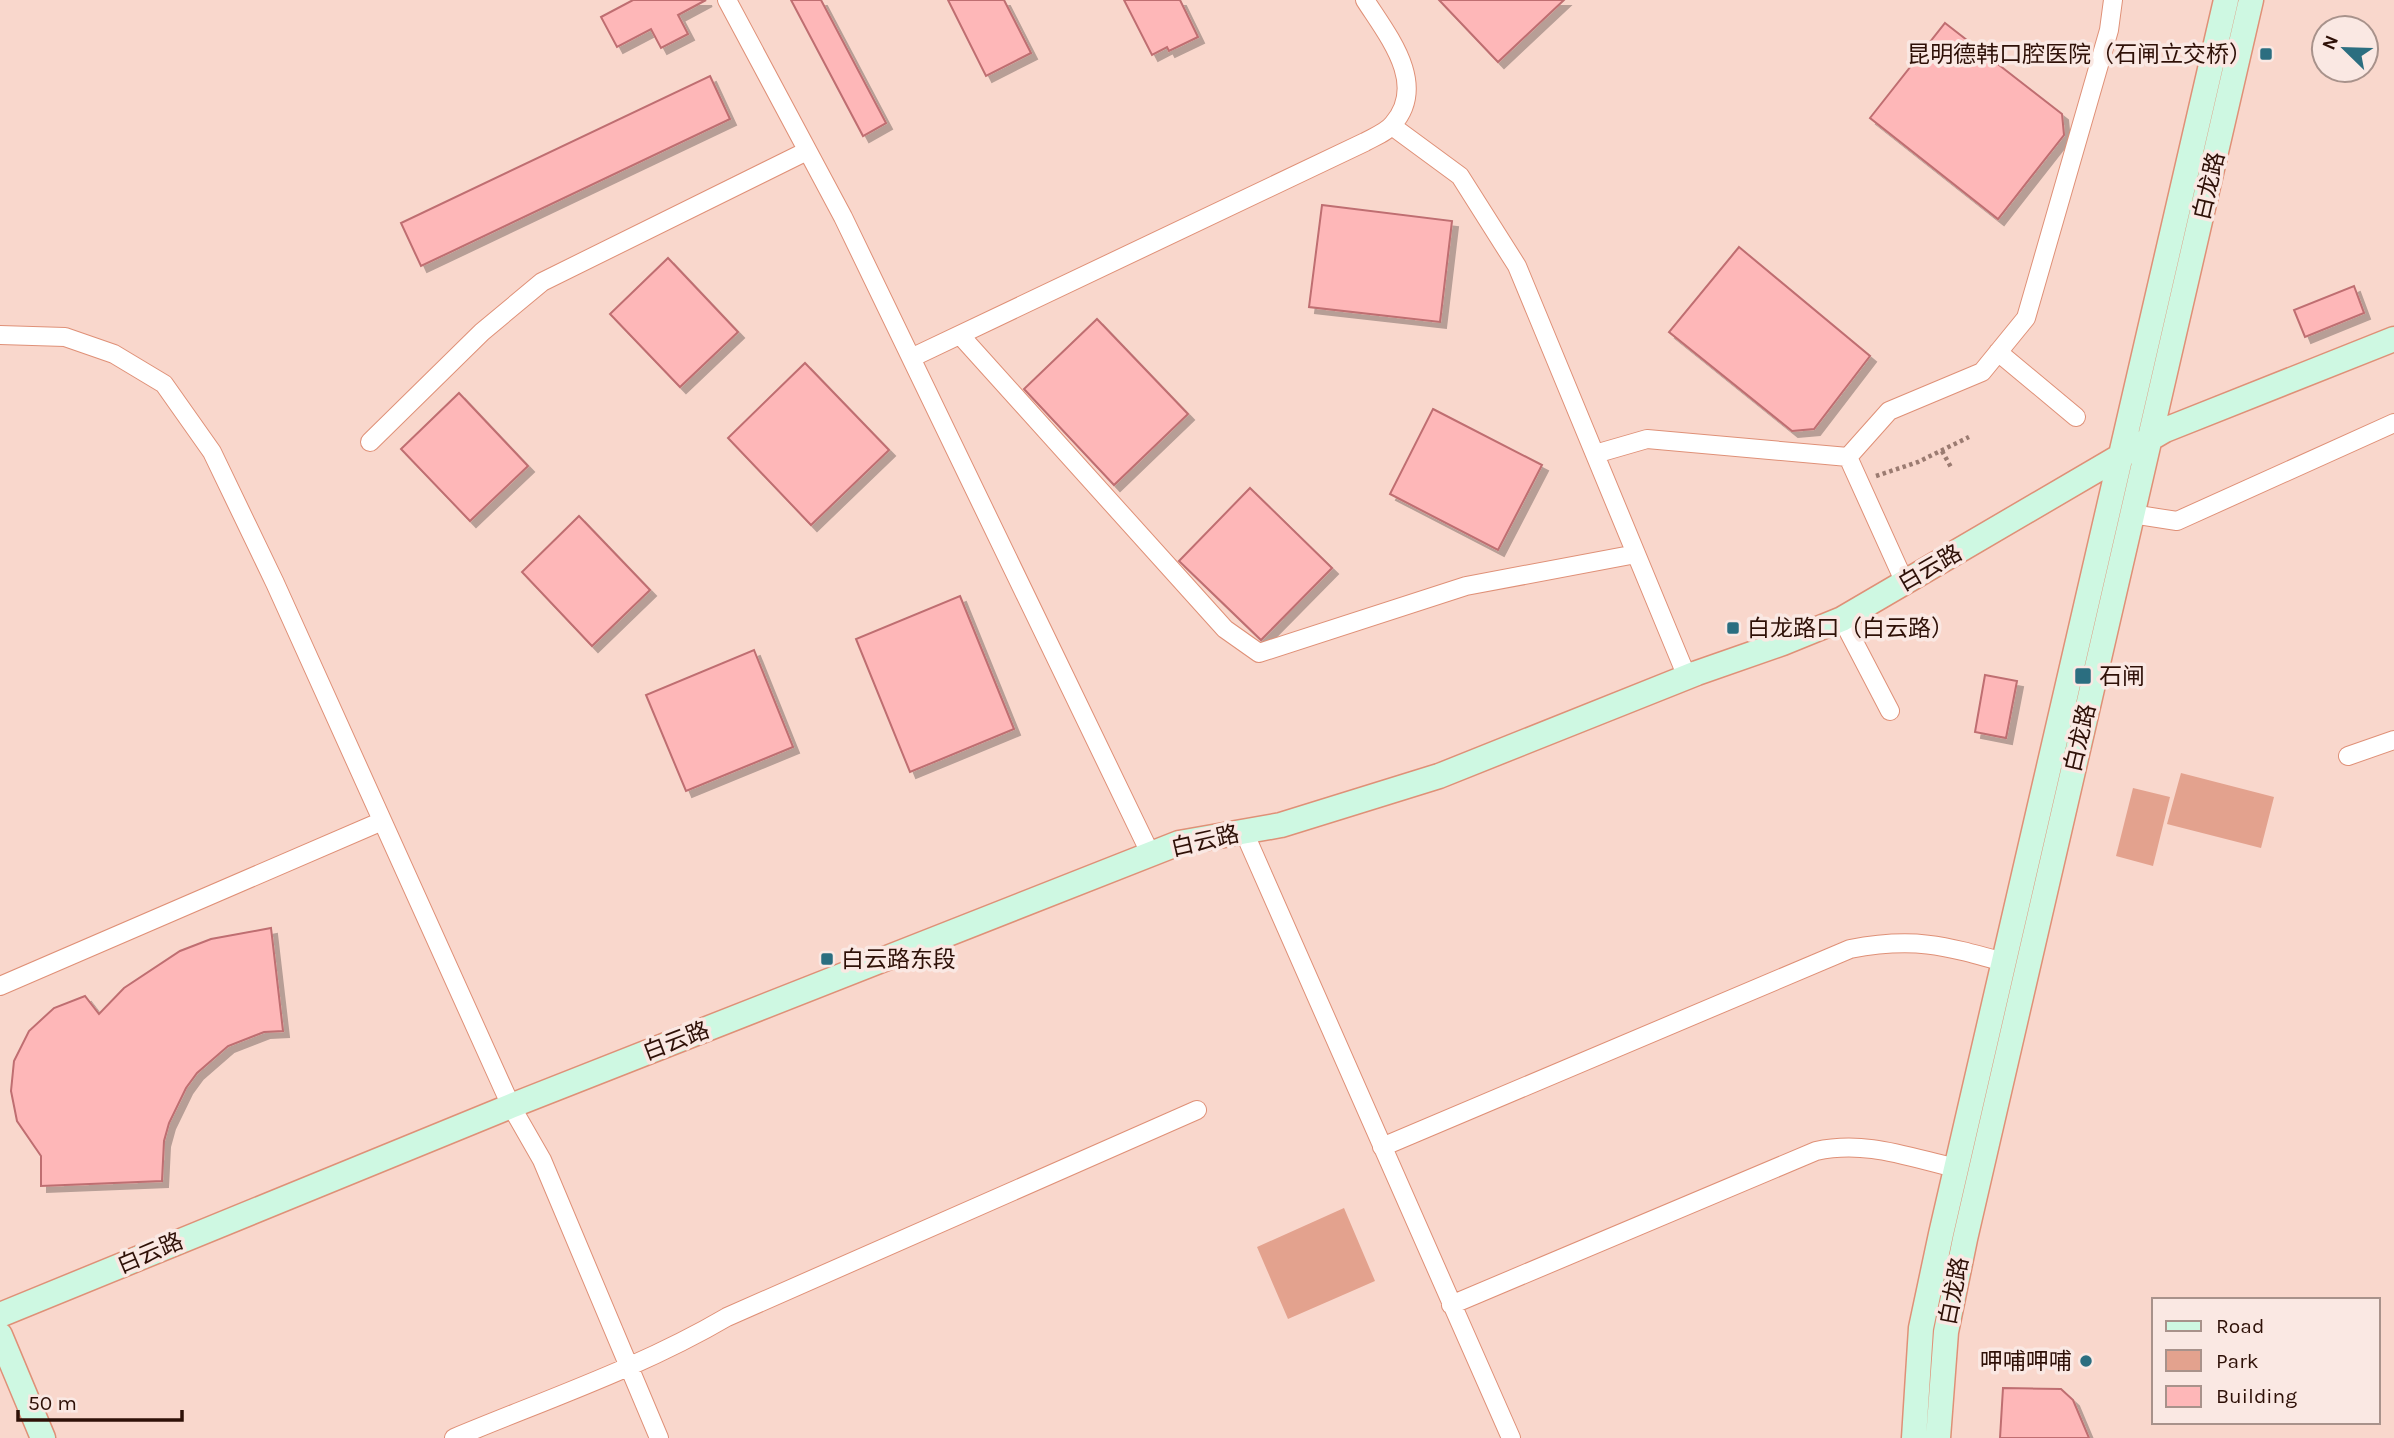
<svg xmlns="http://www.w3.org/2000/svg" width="2394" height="1438" font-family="Karla,'Noto Sans SC',sans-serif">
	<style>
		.green { fill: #e3a28e }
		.building { fill: #feb7b8; stroke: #bf6e71; stroke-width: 2; filter: url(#shadow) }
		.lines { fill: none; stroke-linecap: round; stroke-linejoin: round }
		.street-casing { stroke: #df9077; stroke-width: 20 }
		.secondary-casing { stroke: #df9077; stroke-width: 27 }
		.path { stroke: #9b7b71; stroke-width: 4.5; stroke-dasharray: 3.5 3.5; stroke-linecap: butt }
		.street { stroke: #fff; stroke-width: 18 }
		.secondary { stroke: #cef8e2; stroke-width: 24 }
		.poi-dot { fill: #2b6e80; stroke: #fae8e3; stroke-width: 2.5 }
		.labels { text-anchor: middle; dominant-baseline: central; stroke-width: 7; stroke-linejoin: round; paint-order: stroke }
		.poi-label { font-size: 23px; fill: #2e1007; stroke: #fae8e3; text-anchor: start }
		.street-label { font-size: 23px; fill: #2e1007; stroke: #fae8e3 }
	</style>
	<defs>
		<filter id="shadow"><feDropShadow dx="6" dy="6" stdDeviation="0" flood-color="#0004"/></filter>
	</defs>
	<rect width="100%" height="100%" fill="#f9d7cc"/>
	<!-- green -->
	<path class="green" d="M2181 773 2274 797 2261 848 2167 824Z
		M2133 788 2170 797 2153 866 2116 856Z
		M1344 1208 1375 1281 1288 1319 1257 1247Z"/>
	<!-- building -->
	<path class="building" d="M633 0H706L678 15 688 34 661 48 651 29 617 47 601 17Z
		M791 0H821L886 123 863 136Z
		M948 0H1004L1031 53 986 76Z
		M1124 0H1180L1198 37 1169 51 1167 47 1152 55Z
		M1439 0H1564L1498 62Z
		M1945 23 2062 114 2064 135 1998 219 1870 118Z
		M710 76 730 119 421 266 401 223Z
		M1322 205 1452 221 1440 322 1309 307Z
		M1739 247 1870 356 1814 429 1792 431 1669 332Z
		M668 258 738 332 680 387 610 314Z
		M2354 286 2364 313 2305 337 2294 310Z
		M1097 319 1188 414 1114 485 1024 389Z
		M805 363 889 450 811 525 728 438Z
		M459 393 528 466 470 521 401 449Z
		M1433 409 1542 465 1498 550 1390 494Z
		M1250 488 1332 568 1261 640 1179 561Z
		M579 516 650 590 592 646 522 572Z
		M960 596 1014 729 910 772 856 639Z
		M754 650 793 747 686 791 646 695Z
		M1985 675 2017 681 2006 738 1975 732Z
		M271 928 283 1031 264 1032 228 1046 197 1073 186 1088 169 1123 164 1141 162 1181 41 1186V1156L17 1121 11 1091 14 1061 29 1031 54 1008 85 996 99 1014 124 988 180 951 211 939Z
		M2003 1388 2061 1389 2073 1400 2089 1438H2000Z"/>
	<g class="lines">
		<defs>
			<path id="street" d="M727 0 843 217 1151 855
				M1392 126 1460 176 1517 266 1687 677
				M0 335 65 337 114 354 164 384 212 452 275 583 511 1106 542 1160 659 1438
				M960 335 1225 629 1259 653 1466 586 1636 554
				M1998 352 2076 417
				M911 358 1365 142C1374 137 1387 132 1393 124 1428 84 1388 36 1365 0
				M370 442 482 332 542 282 807 151
				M1595 454 1647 439 1848 457 1889 411 1982 372 2026 318 2109 30 2113 0
				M1848 457 1905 583
				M2132 514 2177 521 2394 423
				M1842 619 1890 711
				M2348 756 2394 740
				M1244 832 1511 1438
				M0 986 380 822
				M1382 1147 1850 949C1913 937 1943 945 2003 962
				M1451 1305 1816 1151C1865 1140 1908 1157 1956 1168
				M454 1438C545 1400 642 1367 727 1317L1197 1110"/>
			<path id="secondary" d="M0 1315 511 1106 1179 843 1281 825 1439 776 1697 673 1783 643 1842 619 2165 430 2394 339
				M0 1335 43 1438
				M1914 1438 1921 1328 1941 1234 2226 0
				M1938 1438 1946 1332 1965 1239 2251 0"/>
		</defs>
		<!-- street casing -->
		<use href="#street" class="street-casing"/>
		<!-- secondary casing -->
		<use href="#secondary" class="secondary-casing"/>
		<!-- path -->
		<path class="path" d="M1942 451 1952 469
			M1876 476 1918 462 1969 437"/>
		<!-- street -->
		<use href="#street" class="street"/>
		<!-- secondary -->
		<use href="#secondary" class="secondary"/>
	</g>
	<!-- markers -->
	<g class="poi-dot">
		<rect x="2259" y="47" width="14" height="14" rx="3.5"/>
		<rect x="1726" y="621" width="14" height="14" rx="3.5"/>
		<rect x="2074" y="667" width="18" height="18" rx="3.5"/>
		<rect x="820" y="952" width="14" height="14" rx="3.5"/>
		<circle cx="2086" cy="1361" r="7"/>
	</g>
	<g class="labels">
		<!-- poi labels -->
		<g class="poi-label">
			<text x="2252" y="54" text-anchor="end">昆明德韩口腔医院（石闸立交桥）</text>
			<text x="1747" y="628">白龙路口（白云路）</text>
			<text x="2099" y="676">石闸</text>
			<text x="841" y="959">白云路东段</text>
			<text x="2072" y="1361" text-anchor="end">呷哺呷哺</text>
		</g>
		<!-- street labels -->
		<g class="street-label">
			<text transform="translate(2209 186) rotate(-77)">白龙路</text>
			<text transform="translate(1930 568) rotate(-30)">白云路</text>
			<text transform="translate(2080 738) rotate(-77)">白龙路</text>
			<text transform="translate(1205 841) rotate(-13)">白云路</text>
			<text transform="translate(676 1041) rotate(-21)">白云路</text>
			<text transform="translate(150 1253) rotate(-23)">白云路</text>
			<text transform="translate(1954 1291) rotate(-79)">白龙路</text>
		</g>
	</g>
	<!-- legend -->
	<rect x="2152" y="1298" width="228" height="126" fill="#fae8e3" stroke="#a8928b" stroke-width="2"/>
	<rect x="2166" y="1321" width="35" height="10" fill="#cef8e2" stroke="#a8928b" stroke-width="2"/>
	<text x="2216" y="1333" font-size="21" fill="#2e1007">Road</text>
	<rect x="2166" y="1350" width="35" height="21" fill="#e3a28e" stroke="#a8928b" stroke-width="2"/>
	<text x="2216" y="1368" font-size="21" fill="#2e1007">Park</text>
	<rect x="2166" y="1386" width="35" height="21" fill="#feb7b8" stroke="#a8928b" stroke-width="2"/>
	<text x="2216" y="1403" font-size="21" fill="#2e1007">Building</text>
	<!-- north arrow -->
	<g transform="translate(2345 49) rotate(293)"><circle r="33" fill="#fae8e3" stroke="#a8928b" stroke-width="2"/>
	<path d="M0-5L12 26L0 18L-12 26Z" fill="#2b6e80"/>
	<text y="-10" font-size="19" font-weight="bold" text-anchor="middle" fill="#2e1007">N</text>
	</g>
	<!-- scale -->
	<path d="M18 1410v10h164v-10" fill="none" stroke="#2e1007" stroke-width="3.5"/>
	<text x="28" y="1410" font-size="21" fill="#2e1007" stroke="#fae8e3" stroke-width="5" paint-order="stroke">50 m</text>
</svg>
